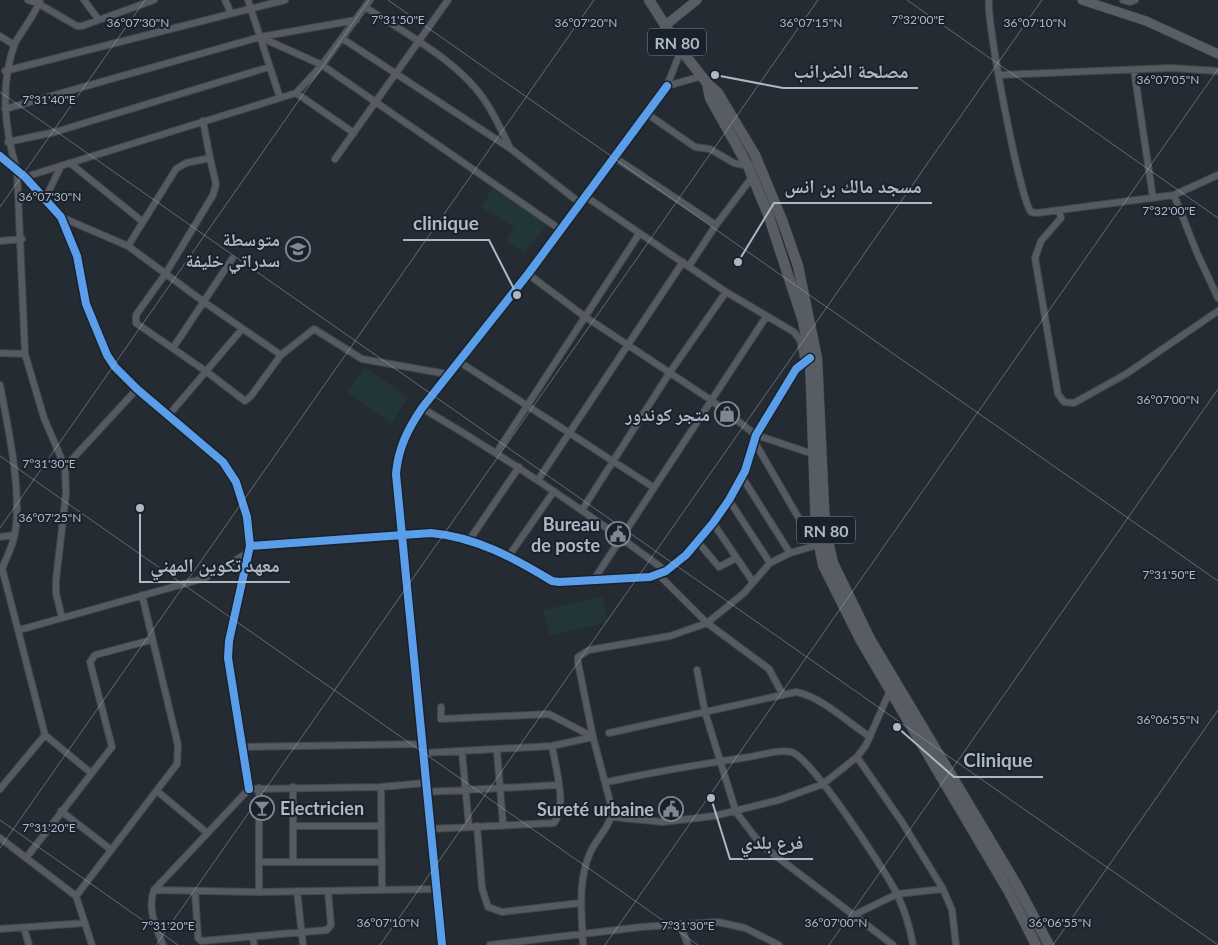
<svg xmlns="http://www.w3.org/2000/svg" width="1218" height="945" font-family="Lato,'Noto Naskh Arabic',sans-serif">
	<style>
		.green { fill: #223537 }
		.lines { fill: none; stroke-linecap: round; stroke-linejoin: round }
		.street-casing { stroke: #43474d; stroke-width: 8 }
		.secondary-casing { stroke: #43474d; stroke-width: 10 }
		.primary-casing { stroke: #42484f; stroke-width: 11 }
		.street { stroke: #565a61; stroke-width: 6 }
		.secondary { stroke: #595e66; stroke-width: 9 }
		.primary { stroke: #585c63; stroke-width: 10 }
		.cycleway-casing { stroke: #19222c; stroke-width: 11 }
		.cycleway { stroke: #5a9eea; stroke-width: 8 }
		.ticks { fill: none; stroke: #aeb8c5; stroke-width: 1; stroke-opacity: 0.45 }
		.labels { text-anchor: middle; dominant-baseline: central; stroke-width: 4; stroke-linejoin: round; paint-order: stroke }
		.shield { fill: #19222c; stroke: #818b97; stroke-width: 1 }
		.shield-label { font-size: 16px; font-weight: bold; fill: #aeb8c5 }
		.poi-label { font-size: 18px; font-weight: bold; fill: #aeb8c5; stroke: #19222c; text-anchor: end }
		.ticks-label { font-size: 12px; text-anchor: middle; fill: #aeb8c5; stroke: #19222c; stroke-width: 4; stroke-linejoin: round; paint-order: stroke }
		.leader { fill: none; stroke: #aeb8c5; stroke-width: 2 }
		.callout-dot { fill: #aeb8c5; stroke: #19222c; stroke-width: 2 }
		.callout-label { font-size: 19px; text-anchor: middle; font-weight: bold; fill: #aeb8c5; stroke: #19222c; stroke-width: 4; stroke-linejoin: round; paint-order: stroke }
	</style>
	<rect width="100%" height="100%" fill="#252b32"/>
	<!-- green -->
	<path class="green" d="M492 189 549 222 524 253 506 241 514 227 481 207Z
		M364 367 408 397 391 424 347 392Z
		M602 596 608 622 550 636 543 610Z"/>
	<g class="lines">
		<defs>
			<path id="street" d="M28 0 39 4 77 26H82L154 0
				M40 0C35 15 23 29 15 43 0 83 4 129 17 170L25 354 44 418 65 467
				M84 0 98 19
				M225 0 231 13
				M248 0 280 98
				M989 0C986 21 1020 199 1031 212L1037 213 1174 195 1218 175
				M1123 0 1130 2 1135 0
				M365 7C405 33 462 63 487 104 496 118 503 133 510 148
				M0 36 14 45
				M260 37 322 65 561 230
				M343 39 511 149 580 203
				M681 50 667 86 702 76
				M1134 70 1153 198
				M5 71 285 0
				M999 75 1171 68 1218 71
				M296 93 322 65 370 0
				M5 109 260 37 356 20
				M646 113 695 147 710 149 734 163 748 166
				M8 142 55 132 269 67
				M0 156 25 177 61 217 77 256 86 304 107 355 115 367 137 389 223 462 236 482 247 517 250 546 229 641 228 658 249 789
				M614 157 716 225
				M210 158 216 184 213 195 166 273 136 315V323L207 372 245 401 251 396 281 355 314 329 362 359 447 374
				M335 159 448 0
				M70 163 143 222
				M25 177 296 93 354 133
				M1174 195 1197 253 1218 298
				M585 196 726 292 794 332 800 340 804 361
				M45 199 61 166
				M1059 210 1061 218 1041 241 1035 258 1058 394 1064 402 1074 403 1126 374 1218 311
				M61 217 128 246 204 302 281 355
				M0 241 22 239
				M128 246 176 169 186 163 210 158 203 121
				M689 266 716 225 753 176
				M528 274 584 316 711 400 756 435 813 454
				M173 348 232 259
				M0 353 25 354
				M458 361 653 487
				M0 385C8 427 22 491 15 533 13 546 5 561 0 573
				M422 408C507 458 587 512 666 571
				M168 416 242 329
				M754 441 815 546
				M497 452 639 234
				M742 477 790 553
				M538 480 683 262
				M729 500 770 563
				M582 510 670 372 726 292
				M713 523 753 582
				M0 537 15 535
				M470 539 519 467
				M698 542 719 567 736 558
				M250 546 431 533C476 537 514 558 552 581L559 582 650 577 666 571 686 555 713 523 729 500 745 471 756 435 796 369 810 358
				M508 557 554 491
				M2 568 45 735
				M659 575 707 623 769 669 783 695
				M593 581 766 317
				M62 618 56 593V580L66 494 65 467 137 389
				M19 630 205 578 249 552
				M697 670 705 712 736 812 755 837 768 850 893 945
				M609 733 796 692C820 696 849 723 870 737
				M244 747 422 744
				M497 751 503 824
				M462 752 469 827
				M423 753 552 746 593 737 549 714 441 719V707
				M857 757 902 822 943 889 952 910 956 945
				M607 782C654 772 701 764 749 757 762 755 778 749 791 752 810 755 886 872 897 894 905 911 910 927 913 945
				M381 787 382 889
				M259 788V892
				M0 789 45 735 91 773
				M157 791 206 832
				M426 792 558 785
				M61 811 110 849
				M612 817 663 822 714 816 779 800 823 784 857 757 866 745 890 691
				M293 826H381
				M477 826 482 888 488 907 502 912 580 903
				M430 829 554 823C568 808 555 765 552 746
				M0 838 76 896
				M26 858 112 747 90 662 95 655 151 640
				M293 861V787
				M259 862H382
				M154 890 259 892 436 889
				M195 891 198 938 201 941 327 930 331 925 328 891
				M297 891 303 945
				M852 916 897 894 943 889
				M680 924 688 945
				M24 928 29 945
				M0 929 85 923
				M253 937 254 945
				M92 945 76 896 177 764 178 745 142 595
				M163 945C156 928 147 908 154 890L249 789 381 787 425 783
				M442 945 396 474C398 448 408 429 422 408L528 274 667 86
				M490 945 641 927 718 922 745 928 779 945
				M583 945C582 914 577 883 590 853 596 838 612 826 612 809L593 737 578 663V657L589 650 670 636 707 623 744 593 770 563 790 553 821 544"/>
			<path id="secondary" d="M1082 0 1146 21 1218 54
				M667 24 697 0"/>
			<path id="primary" d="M649 0 681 50 707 83 718 93 755 155 782 220 798 266 817 358 825 528 833 563 870 639 1018 887 1049 945
				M707 83 710 98 748 166 769 217 803 321 810 358 816 529 823 565 861 641 1009 892 1036 945"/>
		</defs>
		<!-- street casing -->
		<use href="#street" class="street-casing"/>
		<!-- secondary casing -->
		<use href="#secondary" class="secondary-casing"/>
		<!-- primary casing -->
		<use href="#primary" class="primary-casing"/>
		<!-- street -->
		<use href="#street" class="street"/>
		<!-- secondary -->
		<use href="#secondary" class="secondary"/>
		<!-- primary -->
		<use href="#primary" class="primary"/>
		<defs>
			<path id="cycleway" d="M0 156 25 177 61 217 77 256 86 304 107 355 115 367 137 389 223 462 236 482 247 517 250 546 229 641 228 658 249 789
				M250 546 431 533C476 537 514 558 552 581L559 582 650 577 666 571 686 555 713 523 729 500 745 471 756 435 796 369 810 358
				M442 945 396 474C398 448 408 429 422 408L528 274 667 86"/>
		</defs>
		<!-- cycleway casing -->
		<use href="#cycleway" class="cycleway-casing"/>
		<!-- cycleway -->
		<use href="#cycleway" class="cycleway"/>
	</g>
	<!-- ticks -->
	<path class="ticks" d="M388 0 1218 581M907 0 1218 218M0 92 1218 945M0 207 145 0M0 456 698 945M0 528 369 0M0 820 178 945M0 848 594 0M156 945 818 0M380 945 1042 0M605 945 1218 69M829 945 1218 389M1053 945 1218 710"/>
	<!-- icons -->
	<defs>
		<symbol id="school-ring" viewBox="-11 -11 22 22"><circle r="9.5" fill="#19222c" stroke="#7e8792" stroke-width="1.5"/><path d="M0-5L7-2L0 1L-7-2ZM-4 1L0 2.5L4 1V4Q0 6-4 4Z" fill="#7e8792"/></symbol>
		<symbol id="shop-ring" viewBox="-11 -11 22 22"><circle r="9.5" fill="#19222c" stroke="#7e8792" stroke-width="1.5"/><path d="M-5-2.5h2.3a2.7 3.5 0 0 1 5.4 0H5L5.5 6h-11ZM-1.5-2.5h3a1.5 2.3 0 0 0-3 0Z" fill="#7e8792"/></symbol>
		<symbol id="civic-ring" viewBox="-11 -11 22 22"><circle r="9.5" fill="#19222c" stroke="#7e8792" stroke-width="1.5"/><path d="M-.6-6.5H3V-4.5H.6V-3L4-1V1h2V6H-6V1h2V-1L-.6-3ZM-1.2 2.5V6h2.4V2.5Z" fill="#7e8792"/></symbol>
		<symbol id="bar-ring" viewBox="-11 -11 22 22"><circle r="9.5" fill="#19222c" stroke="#7e8792" stroke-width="1.5"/><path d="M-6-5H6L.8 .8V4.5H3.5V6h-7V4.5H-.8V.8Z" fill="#7e8792"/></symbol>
	</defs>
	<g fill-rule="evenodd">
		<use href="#school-ring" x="284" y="235" width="28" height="28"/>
		<use href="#shop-ring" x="713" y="400" width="28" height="28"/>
		<use href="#civic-ring" x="604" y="520" width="28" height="28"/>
		<use href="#bar-ring" x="248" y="794" width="28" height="28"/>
		<use href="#civic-ring" x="657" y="795" width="28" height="28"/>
	</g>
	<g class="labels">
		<!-- shield labels -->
		<g class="shield">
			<rect x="648" y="28.5" width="58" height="27" rx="4"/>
			<rect x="797" y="516.5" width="58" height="27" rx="4"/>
		</g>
		<g class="shield-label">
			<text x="677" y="42">RN 80</text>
			<text x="826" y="530">RN 80</text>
		</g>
		<!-- poi labels -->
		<g class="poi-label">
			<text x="280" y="239">متوسطة<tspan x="280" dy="21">سدراتي خليفة</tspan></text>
			<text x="710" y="414">متجر كوندور</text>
			<text x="600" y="524">Bureau<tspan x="600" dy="21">de poste</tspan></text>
			<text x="280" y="808" text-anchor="start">Electricien</text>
			<text x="654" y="809">Sureté urbaine</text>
		</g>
	</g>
	<g class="ticks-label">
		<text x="918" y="24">7°32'00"E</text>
		<text x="398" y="24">7°31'50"E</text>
		<text x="138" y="27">36°07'30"N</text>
		<text x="586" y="27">36°07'20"N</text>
		<text x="811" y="27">36°07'15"N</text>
		<text x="1035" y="27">36°07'10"N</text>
		<text x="1168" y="84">36°07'05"N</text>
		<text x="49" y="104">7°31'40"E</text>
		<text x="50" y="201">36°07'30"N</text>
		<text x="1169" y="215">7°32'00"E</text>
		<text x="1168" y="404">36°07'00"N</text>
		<text x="49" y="468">7°31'30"E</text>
		<text x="50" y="522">36°07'25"N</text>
		<text x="1169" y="579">7°31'50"E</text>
		<text x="1168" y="724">36°06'55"N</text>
		<text x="49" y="832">7°31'20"E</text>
		<text x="388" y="927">36°07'10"N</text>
		<text x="836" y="927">36°07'00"N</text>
		<text x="1060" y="927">36°06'55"N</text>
		<text x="168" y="930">7°31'20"E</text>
		<text x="688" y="930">7°31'30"E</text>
	</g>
	<!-- callouts -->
	<path class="leader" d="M715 75L783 88H918M738 262L774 203H932M517 295L489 240H403M140 508L140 582H290M897 727L954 777H1043M711 798L730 859H813"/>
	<g class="callout-dot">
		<circle cx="715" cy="75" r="5"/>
		<circle cx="738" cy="262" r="5"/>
		<circle cx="517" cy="295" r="5"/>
		<circle cx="140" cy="508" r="5"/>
		<circle cx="897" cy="727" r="5"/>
		<circle cx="711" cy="798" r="5"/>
	</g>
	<g class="callout-label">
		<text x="851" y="78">مصلحة الضرائب</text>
		<text x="853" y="193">مسجد مالك بن انس</text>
		<text x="446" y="230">clinique</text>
		<text x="215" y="572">معهد تكوين المهني</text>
		<text x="998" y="767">Clinique</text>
		<text x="772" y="849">فرع بلدي</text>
	</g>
</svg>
